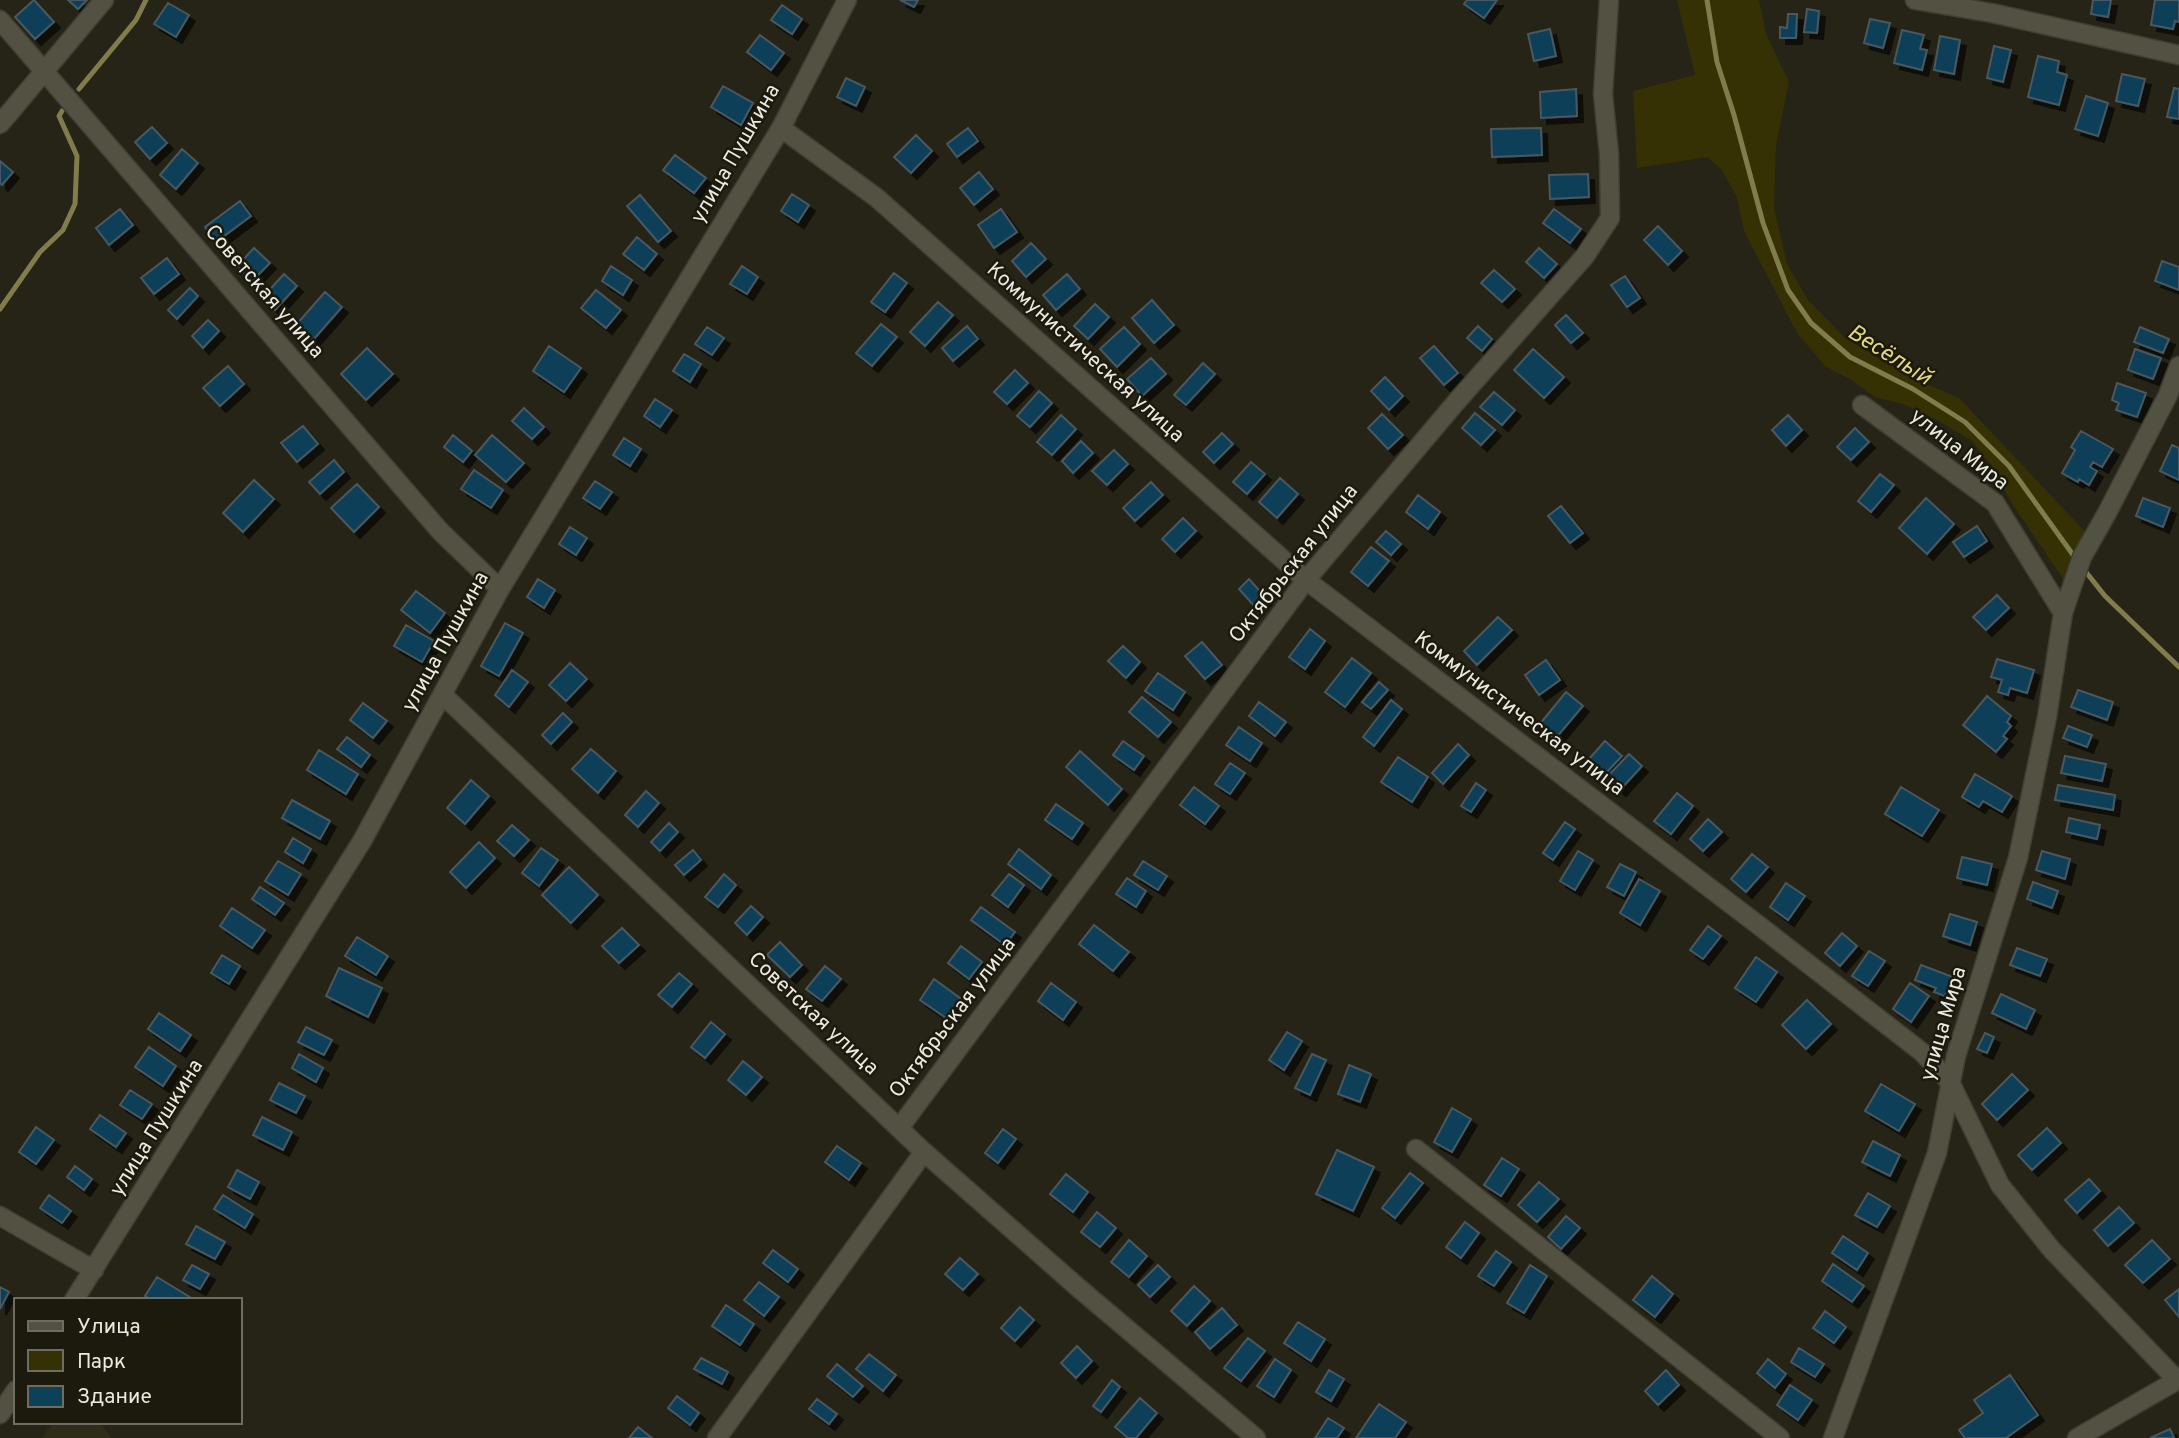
<svg xmlns="http://www.w3.org/2000/svg" width="2179" height="1438" font-family="Overpass,sans-serif">
	<style>
		.built { fill: #2f2c18 }
		.green { fill: #363105 }
		.lines { fill: none; stroke-linecap: round; stroke-linejoin: round }
		.stream { stroke: #817c4b; stroke-width: 5 }
		.building { fill: #0c4158; stroke: #495860; stroke-width: 2; filter: url(#shadow) }
		.street-casing { stroke: #3f3e34; stroke-width: 21 }
		.street { stroke: #525142; stroke-width: 18 }
		.labels { text-anchor: middle; dominant-baseline: central; stroke-width: 5; stroke-linejoin: round; paint-order: stroke }
		.street-label { font-size: 21px; fill: #ebeae2; stroke: #1c1a0d }
		.water-label { font-size: 23px; font-style: italic; fill: #e2d87e; stroke: #1c1a0d }
	</style>
	<defs>
		<filter id="shadow"><feDropShadow dx="6" dy="6" stdDeviation="0" flood-color="#0009"/></filter>
	</defs>
	<rect width="100%" height="100%" fill="#252416"/>
	<!-- built -->
	<path class="built" d="M53 1422H99L112 1438H42Z"/>
	<!-- green -->
	<path class="green" d="M1677 0H1759L1766 34 1789 82 1776 145 1774 208 1787 264 1808 300 1844 337 1906 375 1959 398 2092 539 2068 586 2011 502 1992 466 1971 440 1937 420 1903 404 1875 397 1850 379 1825 366 1797 333 1744 231 1737 197 1721 169 1707 157 1637 168 1633 91 1695 75Z"/>
	<g class="lines">
		<!-- stream -->
		<path class="stream" d="M1707 0 1717 62 1734 115 1763 223 1788 290 1811 323 1850 357 1913 389 1965 422 2009 466 2076 559
			M79 89 136 20 146 0
			M0 309 40 252 63 230 75 204 77 156 59 116 62 111
			M2082 567 2105 596 2179 667"/>
	</g>
	<!-- building -->
	<path class="building" d="M34 0 54 22 35 39 15 17Z
		M68 0H87L78 9Z
		M900 0H918L914 7Z
		M1467 0H1497L1484 18 1464 4Z
		M2093 0H2111L2108 17 2091 14Z
		M2155 0H2179V22L2175 21 2173 29 2151 25Z
		M168 3 189 15 176 37 154 24Z
		M782 5 802 19 792 34 771 20Z
		M1807 9 1819 11 1817 33 1804 32Z
		M1788 14H1797L1796 38H1780V27L1787 28Z
		M1870 19 1890 23 1883 48 1864 43Z
		M1550 29 1556 56 1534 61 1528 34Z
		M1902 30 1924 35 1920 49 1927 50 1922 70 1894 63Z
		M760 35 784 53 771 70 747 52Z
		M1940 36 1960 40 1954 74 1934 70Z
		M1994 46 2011 50 2003 82 1987 78Z
		M2038 56 2059 61 2057 72 2067 75 2059 105 2028 97Z
		M2122 74 2145 79 2138 106 2116 101Z
		M846 78 865 87 856 106 837 97Z
		M723 86 753 103 741 125 711 107Z
		M2174 88 2179 89V119L2167 117Z
		M1576 89 1577 116 1541 118 1540 92Z
		M2086 96 2108 103 2098 136 2075 129Z
		M152 127 167 143 150 159 135 142Z
		M968 128 978 141 957 157 947 144Z
		M1541 128 1542 155 1492 157 1491 129Z
		M916 135 932 151 911 173 894 157Z
		M182 149 198 163 176 189 160 175Z
		M675 155 706 178 694 193 663 170Z
		M0 161 13 172 2 185 0 183Z
		M979 172 993 189 974 205 960 188Z
		M1588 174 1589 197 1550 199 1549 175Z
		M792 194 809 205 798 222 781 211Z
		M640 195 671 231 658 242 627 206Z
		M240 201 251 216 216 242 205 227Z
		M120 209 133 225 109 245 96 228Z
		M1001 209 1017 232 994 248 978 225Z
		M1554 209 1581 229 1570 243 1543 223Z
		M1658 226 1682 251 1668 265 1644 240Z
		M637 237 657 254 644 270 623 254Z
		M1031 243 1046 259 1026 277 1012 261Z
		M254 248 270 263 252 281 237 266Z
		M1539 248 1557 264 1544 278 1526 262Z
		M167 258 179 274 154 294 141 278Z
		M2162 261 2179 267V290L2155 281Z
		M611 266 632 280 623 295 602 281Z
		M742 266 758 277 747 294 730 284Z
		M1494 270 1515 289 1502 302 1481 283Z
		M894 273 907 283 885 312 871 302Z
		M284 274 297 286 275 310 262 298Z
		M1067 274 1080 289 1056 310 1043 295Z
		M1625 276 1640 298 1627 307 1611 285Z
		M190 288 198 296 177 319 168 310Z
		M596 290 621 310 606 328 581 308Z
		M325 292 342 307 313 340 296 325Z
		M1152 300 1174 325 1154 343 1132 318Z
		M938 302 953 315 925 346 910 332Z
		M1095 304 1109 317 1088 339 1074 326Z
		M1566 315 1583 333 1571 343 1555 325Z
		M208 320 219 331 203 348 192 336Z
		M881 324 897 337 872 366 856 353Z
		M967 326 978 339 953 361 942 348Z
		M1478 326 1492 339 1482 351 1467 338Z
		M707 327 724 338 712 355 695 344Z
		M1124 327 1140 344 1117 367 1100 349Z
		M2140 327 2169 339 2163 353 2134 342Z
		M549 346 581 368 564 392 533 371Z
		M1434 346 1458 373 1444 385 1420 358Z
		M367 348 393 374 366 400 341 374Z
		M1533 349 1564 377 1544 398 1514 370Z
		M2135 349 2161 358 2153 379 2128 370Z
		M684 354 701 364 690 382 673 371Z
		M1151 358 1166 374 1142 396 1127 379Z
		M1203 363 1215 374 1186 405 1174 395Z
		M228 366 244 384 220 406 203 388Z
		M1015 370 1028 383 1007 404 994 392Z
		M1385 377 1403 396 1389 410 1371 391Z
		M2117 383 2146 393 2137 417 2116 410 2119 403 2112 400Z
		M1039 391 1052 403 1030 427 1017 416Z
		M1494 392 1515 410 1502 425 1480 407Z
		M655 399 672 410 660 427 644 416Z
		M524 408 544 427 532 439 512 421Z
		M1475 413 1495 430 1481 445 1462 428Z
		M1382 414 1403 435 1388 449 1368 428Z
		M1061 415 1076 429 1052 455 1037 442Z
		M1788 415 1802 430 1786 446 1772 430Z
		M303 426 318 444 297 462 281 443Z
		M1855 428 1869 442 1851 460 1837 447Z
		M2081 431 2113 449 2102 467 2093 462 2090 467 2097 471 2089 485 2079 479 2078 482 2062 473 2075 450 2071 447Z
		M1222 433 1233 444 1214 463 1203 452Z
		M453 435 472 451 463 462 444 447Z
		M492 435 524 463 506 482 475 455Z
		M624 438 641 449 630 466 613 455Z
		M1081 441 1093 453 1073 473 1062 461Z
		M2172 445 2179 448V480L2160 471Z
		M1114 450 1128 464 1107 485 1092 471Z
		M334 460 344 472 320 494 309 482Z
		M1251 462 1265 474 1247 494 1233 482Z
		M474 470 503 490 491 508 461 489Z
		M1880 474 1894 485 1871 512 1858 501Z
		M1280 478 1298 494 1277 518 1259 502Z
		M254 480 274 499 243 532 223 513Z
		M595 481 612 492 600 509 583 498Z
		M1151 482 1163 495 1135 521 1123 508Z
		M357 484 379 507 354 532 331 508Z
		M1418 495 1440 512 1428 529 1406 512Z
		M1926 498 1954 524 1927 554 1899 528Z
		M2143 498 2170 508 2163 527 2136 516Z
		M1561 506 1583 533 1570 543 1548 516Z
		M1183 518 1196 531 1175 552 1162 539Z
		M1977 526 1987 541 1964 557 1953 542Z
		M570 527 587 538 576 555 559 544Z
		M1386 531 1401 544 1391 555 1376 542Z
		M1371 547 1389 561 1368 586 1351 572Z
		M538 579 555 590 544 608 527 597Z
		M1249 579 1266 598 1256 608 1239 589Z
		M416 591 445 613 430 633 401 610Z
		M1997 595 2009 608 1986 630 1973 617Z
		M1498 617 1512 630 1477 665 1464 651Z
		M505 623 523 633 499 676 481 666Z
		M406 625 434 641 422 662 394 646Z
		M1310 629 1325 641 1305 669 1289 657Z
		M1202 642 1222 665 1205 679 1185 656Z
		M1123 646 1140 662 1126 678 1108 661Z
		M1352 658 1371 673 1345 707 1325 692Z
		M1997 659 2034 670 2027 693 2010 688 2008 695 1998 692 2002 680 1991 677Z
		M1546 660 1560 680 1539 695 1525 675Z
		M570 663 587 679 566 701 549 685Z
		M512 670 528 682 509 707 495 695Z
		M1158 673 1185 692 1173 710 1145 691Z
		M1379 682 1388 690 1371 709 1362 702Z
		M2078 690 2113 702 2107 720 2071 707Z
		M1566 692 1583 706 1555 739 1539 725Z
		M1987 696 2011 716 2007 722 2011 726 2003 736 2007 739 1996 752 1963 725Z
		M1142 697 1171 722 1158 737 1129 712Z
		M1391 700 1402 709 1374 746 1363 737Z
		M1259 702 1286 722 1275 736 1249 716Z
		M363 703 387 721 373 738 350 720Z
		M563 713 572 722 551 744 542 735Z
		M2068 726 2092 735 2087 747 2063 738Z
		M1239 727 1262 743 1250 761 1226 745Z
		M347 737 370 755 361 767 337 749Z
		M1123 741 1144 756 1134 770 1113 755Z
		M1605 741 1622 756 1605 774 1589 759Z
		M1458 744 1469 755 1443 784 1432 773Z
		M591 749 616 771 598 793 572 769Z
		M319 750 358 774 346 794 307 770Z
		M1080 751 1122 789 1108 805 1066 767Z
		M1629 754 1642 766 1620 790 1606 778Z
		M2065 756 2106 764 2102 781 2061 773Z
		M1398 757 1428 777 1412 802 1381 782Z
		M1230 763 1245 773 1230 794 1215 784Z
		M1975 774 2012 796 2002 812 1983 801 1979 807 1962 797Z
		M471 780 489 796 465 824 447 808Z
		M1476 783 1486 790 1471 812 1461 806Z
		M2058 785 2115 795 2113 810 2055 800Z
		M1194 787 1219 806 1205 824 1180 805Z
		M1901 787 1939 810 1922 836 1885 814Z
		M646 791 659 803 638 827 625 815Z
		M1677 793 1693 806 1671 834 1654 821Z
		M292 800 330 821 320 839 282 818Z
		M1056 804 1083 823 1072 839 1045 820Z
		M2069 818 2100 825 2097 839 2066 832Z
		M1708 819 1722 832 1703 851 1690 839Z
		M1565 822 1575 829 1553 860 1543 853Z
		M669 823 678 832 660 851 651 842Z
		M512 825 529 840 514 856 497 841Z
		M293 838 311 849 303 863 285 852Z
		M479 842 495 858 466 888 450 872Z
		M541 848 558 860 539 886 522 873Z
		M1019 849 1051 875 1041 889 1008 864Z
		M693 850 701 860 684 875 675 865Z
		M1578 851 1593 860 1575 890 1560 881Z
		M2042 851 2070 859 2065 879 2036 870Z
		M1752 854 1768 867 1746 892 1731 879Z
		M1962 857 1992 864 1987 885 1957 878Z
		M278 861 301 874 288 895 265 881Z
		M1143 861 1167 876 1158 890 1134 875Z
		M1620 864 1636 872 1624 896 1607 887Z
		M569 867 598 895 571 923 542 895Z
		M724 874 736 885 718 907 705 897Z
		M1009 874 1024 885 1008 907 992 895Z
		M1127 878 1146 891 1136 907 1116 894Z
		M1639 879 1660 891 1640 925 1620 913Z
		M2033 882 2058 891 2052 908 2027 899Z
		M1786 883 1805 896 1788 920 1770 907Z
		M260 887 284 903 275 915 252 899Z
		M751 906 763 917 747 935 735 923Z
		M981 907 1015 932 1005 945 971 920Z
		M232 908 265 930 252 948 220 926Z
		M1950 914 1977 922 1970 945 1943 936Z
		M1094 925 1129 952 1113 971 1079 944Z
		M1708 926 1721 936 1703 959 1690 950Z
		M622 928 639 945 619 963 602 946Z
		M1842 933 1857 946 1840 966 1825 953Z
		M357 937 388 956 376 975 345 956Z
		M780 942 802 965 790 977 767 955Z
		M961 946 982 962 969 979 948 963Z
		M2017 948 2047 959 2040 976 2010 965Z
		M1869 951 1885 961 1868 986 1852 976Z
		M222 955 240 966 229 984 211 973Z
		M1756 957 1777 972 1756 1002 1735 988Z
		M1921 965 1953 977 1945 996 1934 992 1936 988 1915 980Z
		M825 966 841 979 822 1001 806 989Z
		M339 968 382 988 368 1017 326 996Z
		M679 973 692 984 672 1007 658 995Z
		M934 979 960 998 946 1018 920 1000Z
		M1051 983 1076 1002 1063 1020 1038 1001Z
		M1910 983 1929 996 1911 1022 1893 1009Z
		M2001 994 2035 1010 2026 1029 1992 1013Z
		M1807 1000 1831 1024 1806 1049 1782 1025Z
		M159 1013 191 1035 180 1051 148 1029Z
		M711 1022 725 1034 705 1058 691 1047Z
		M306 1027 332 1040 324 1055 298 1042Z
		M1287 1032 1302 1041 1284 1070 1269 1060Z
		M1985 1033 1994 1037 1987 1053 1977 1049Z
		M149 1047 176 1066 163 1086 135 1067Z
		M299 1054 323 1068 316 1082 292 1068Z
		M1312 1054 1326 1060 1310 1095 1295 1088Z
		M743 1061 762 1077 746 1095 728 1080Z
		M1349 1065 1371 1074 1360 1102 1338 1094Z
		M2012 1074 2028 1090 1997 1120 1982 1104Z
		M279 1083 305 1096 296 1113 270 1100Z
		M1881 1084 1915 1104 1899 1131 1865 1111Z
		M130 1090 152 1104 142 1119 120 1105Z
		M1452 1108 1471 1119 1452 1152 1434 1142Z
		M100 1115 126 1133 116 1147 90 1129Z
		M262 1117 292 1132 283 1150 253 1135Z
		M36 1127 54 1140 36 1164 19 1152Z
		M2047 1128 2061 1143 2032 1170 2018 1155Z
		M1003 1129 1016 1139 998 1163 985 1153Z
		M1873 1141 1900 1155 1890 1176 1862 1162Z
		M837 1146 861 1163 849 1180 825 1162Z
		M1337 1150 1374 1167 1353 1211 1316 1194Z
		M1502 1158 1519 1169 1501 1196 1484 1185Z
		M75 1166 92 1179 84 1190 67 1177Z
		M237 1170 259 1182 250 1199 228 1187Z
		M1410 1173 1423 1183 1395 1218 1382 1208Z
		M1066 1174 1088 1192 1073 1212 1050 1194Z
		M2089 1179 2100 1191 2077 1213 2065 1200Z
		M1539 1182 1559 1199 1537 1222 1518 1205Z
		M1868 1193 1890 1206 1877 1227 1855 1215Z
		M49 1195 71 1211 62 1223 40 1208Z
		M223 1195 253 1214 245 1228 214 1209Z
		M2119 1207 2134 1223 2108 1246 2094 1230Z
		M1097 1212 1116 1228 1100 1247 1081 1232Z
		M1566 1216 1580 1228 1561 1249 1548 1237Z
		M1465 1222 1479 1233 1461 1258 1446 1247Z
		M196 1226 225 1242 215 1259 186 1244Z
		M1843 1236 1868 1253 1857 1270 1832 1253Z
		M1129 1240 1147 1256 1129 1277 1111 1262Z
		M2152 1240 2170 1259 2143 1283 2125 1265Z
		M773 1250 798 1269 788 1282 763 1263Z
		M1496 1251 1511 1262 1494 1286 1478 1276Z
		M960 1258 978 1274 963 1290 945 1274Z
		M1833 1264 1864 1286 1852 1302 1822 1281Z
		M192 1265 209 1274 200 1289 183 1280Z
		M1158 1265 1170 1277 1150 1297 1138 1285Z
		M1530 1265 1547 1276 1524 1313 1507 1303Z
		M1652 1276 1673 1294 1655 1317 1633 1300Z
		M157 1277 193 1299V1300H151L145 1296Z
		M759 1282 779 1297 764 1316 744 1300Z
		M1194 1286 1210 1301 1187 1326 1171 1311Z
		M0 1287 9 1292 0 1309Z
		M2179 1289V1317L2165 1300Z
		M726 1305 754 1324 740 1345 712 1326Z
		M1020 1307 1034 1320 1015 1341 1001 1328Z
		M1222 1308 1237 1325 1210 1349 1195 1332Z
		M1825 1311 1846 1327 1834 1343 1813 1328Z
		M1298 1322 1325 1339 1311 1361 1284 1343Z
		M1248 1338 1265 1351 1241 1381 1224 1368Z
		M1077 1346 1092 1361 1076 1378 1061 1363Z
		M1799 1348 1824 1364 1815 1377 1791 1362Z
		M869 1354 896 1375 883 1391 856 1369Z
		M701 1358 728 1372 722 1384 694 1369Z
		M1275 1359 1291 1370 1274 1397 1257 1386Z
		M1768 1359 1786 1374 1775 1388 1757 1373Z
		M837 1364 863 1386 853 1397 827 1376Z
		M1329 1370 1344 1379 1331 1401 1316 1392Z
		M1666 1370 1679 1385 1658 1405 1645 1391Z
		M2010 1375 2038 1415 2006 1438H1965L1959 1430 1983 1413 1974 1400Z
		M1112 1380 1120 1387 1101 1412 1093 1406Z
		M1790 1385 1812 1400 1798 1420 1777 1405Z
		M677 1396 699 1413 690 1425 668 1408Z
		M1140 1398 1157 1413 1136 1438H1128L1115 1427Z
		M817 1399 837 1414 829 1424 809 1409Z
		M1379 1404 1406 1422 1395 1438H1356Z
		M1328 1418 1344 1428 1337 1438H1315Z
		M638 1427 652 1438H629Z
		M2170 1429 2174 1438H2150Z"/>
	<g class="lines">
		<defs>
			<path id="street" d="M1915 0 1992 13 2179 55
				M0 20 440 531 500 589
				M0 124 104 0
				M781 128 877 198 1306 580 1757 924 1923 1053 1950 1082 2000 1185 2052 1250 2177 1380
				M1862 405 1995 503 2063 613
				M443 695 924 1152 1081 1290 1256 1438
				M900 1127 1306 580 1457 401 1585 256 1610 218 1609 154 1603 94 1609 0
				M1416 1149 1780 1438
				M0 1216 94 1270
				M74 1300 362 841 500 589 781 128 847 0
				M0 1414 16 1390
				M717 1438 924 1152
				M1833 1438 1937 1153 1956 1056 2018 858 2047 717 2063 613 2082 557 2107 513 2168 395 2179 366
				M2077 1438 2179 1379"/>
		</defs>
		<!-- street casing -->
		<use href="#street" class="street-casing"/>
		<!-- street -->
		<use href="#street" class="street"/>
	</g>
	<g class="labels">
		<!-- street labels -->
		<g class="street-label">
			<text transform="translate(736 154) rotate(-60)">улица Пушкина</text>
			<text transform="translate(264 292) rotate(49)">Советская улица</text>
			<text transform="translate(1085 353) rotate(42)">Коммунистическая улица</text>
			<text transform="translate(1959 450) rotate(38)">улица Мира</text>
			<text transform="translate(1294 564) rotate(-52)">Октябрьская улица</text>
			<text transform="translate(446 642) rotate(-61)">улица Пушкина</text>
			<text transform="translate(1519 714) rotate(37)">Коммунистическая улица</text>
			<text transform="translate(813 1014) rotate(43)">Советская улица</text>
			<text transform="translate(953 1018) rotate(-53)">Октябрьская улица</text>
			<text transform="translate(1944 1024) rotate(-74)">улица Мира</text>
			<text transform="translate(157 1128) rotate(-58)">улица Пушкина</text>
		</g>
		<!-- water labels -->
		<g class="water-label">
			<text transform="translate(1889 356) rotate(32)">Весёлый</text>
		</g>
	</g>
	<!-- legend -->
	<rect x="14" y="1298" width="228" height="126" fill="#1c1a0d" stroke="#6f6d62" stroke-width="2"/>
	<rect x="28" y="1321" width="35" height="10" fill="#525142" stroke="#6f6d62" stroke-width="2"/>
	<text x="77" y="1333" font-size="21" fill="#ebeae2">Улица</text>
	<rect x="28" y="1350" width="35" height="21" fill="#363105" stroke="#6f6d62" stroke-width="2"/>
	<text x="77" y="1368" font-size="21" fill="#ebeae2">Парк</text>
	<rect x="28" y="1386" width="35" height="21" fill="#0c4158" stroke="#6f6d62" stroke-width="2"/>
	<text x="77" y="1403" font-size="21" fill="#ebeae2">Здание</text>
</svg>
